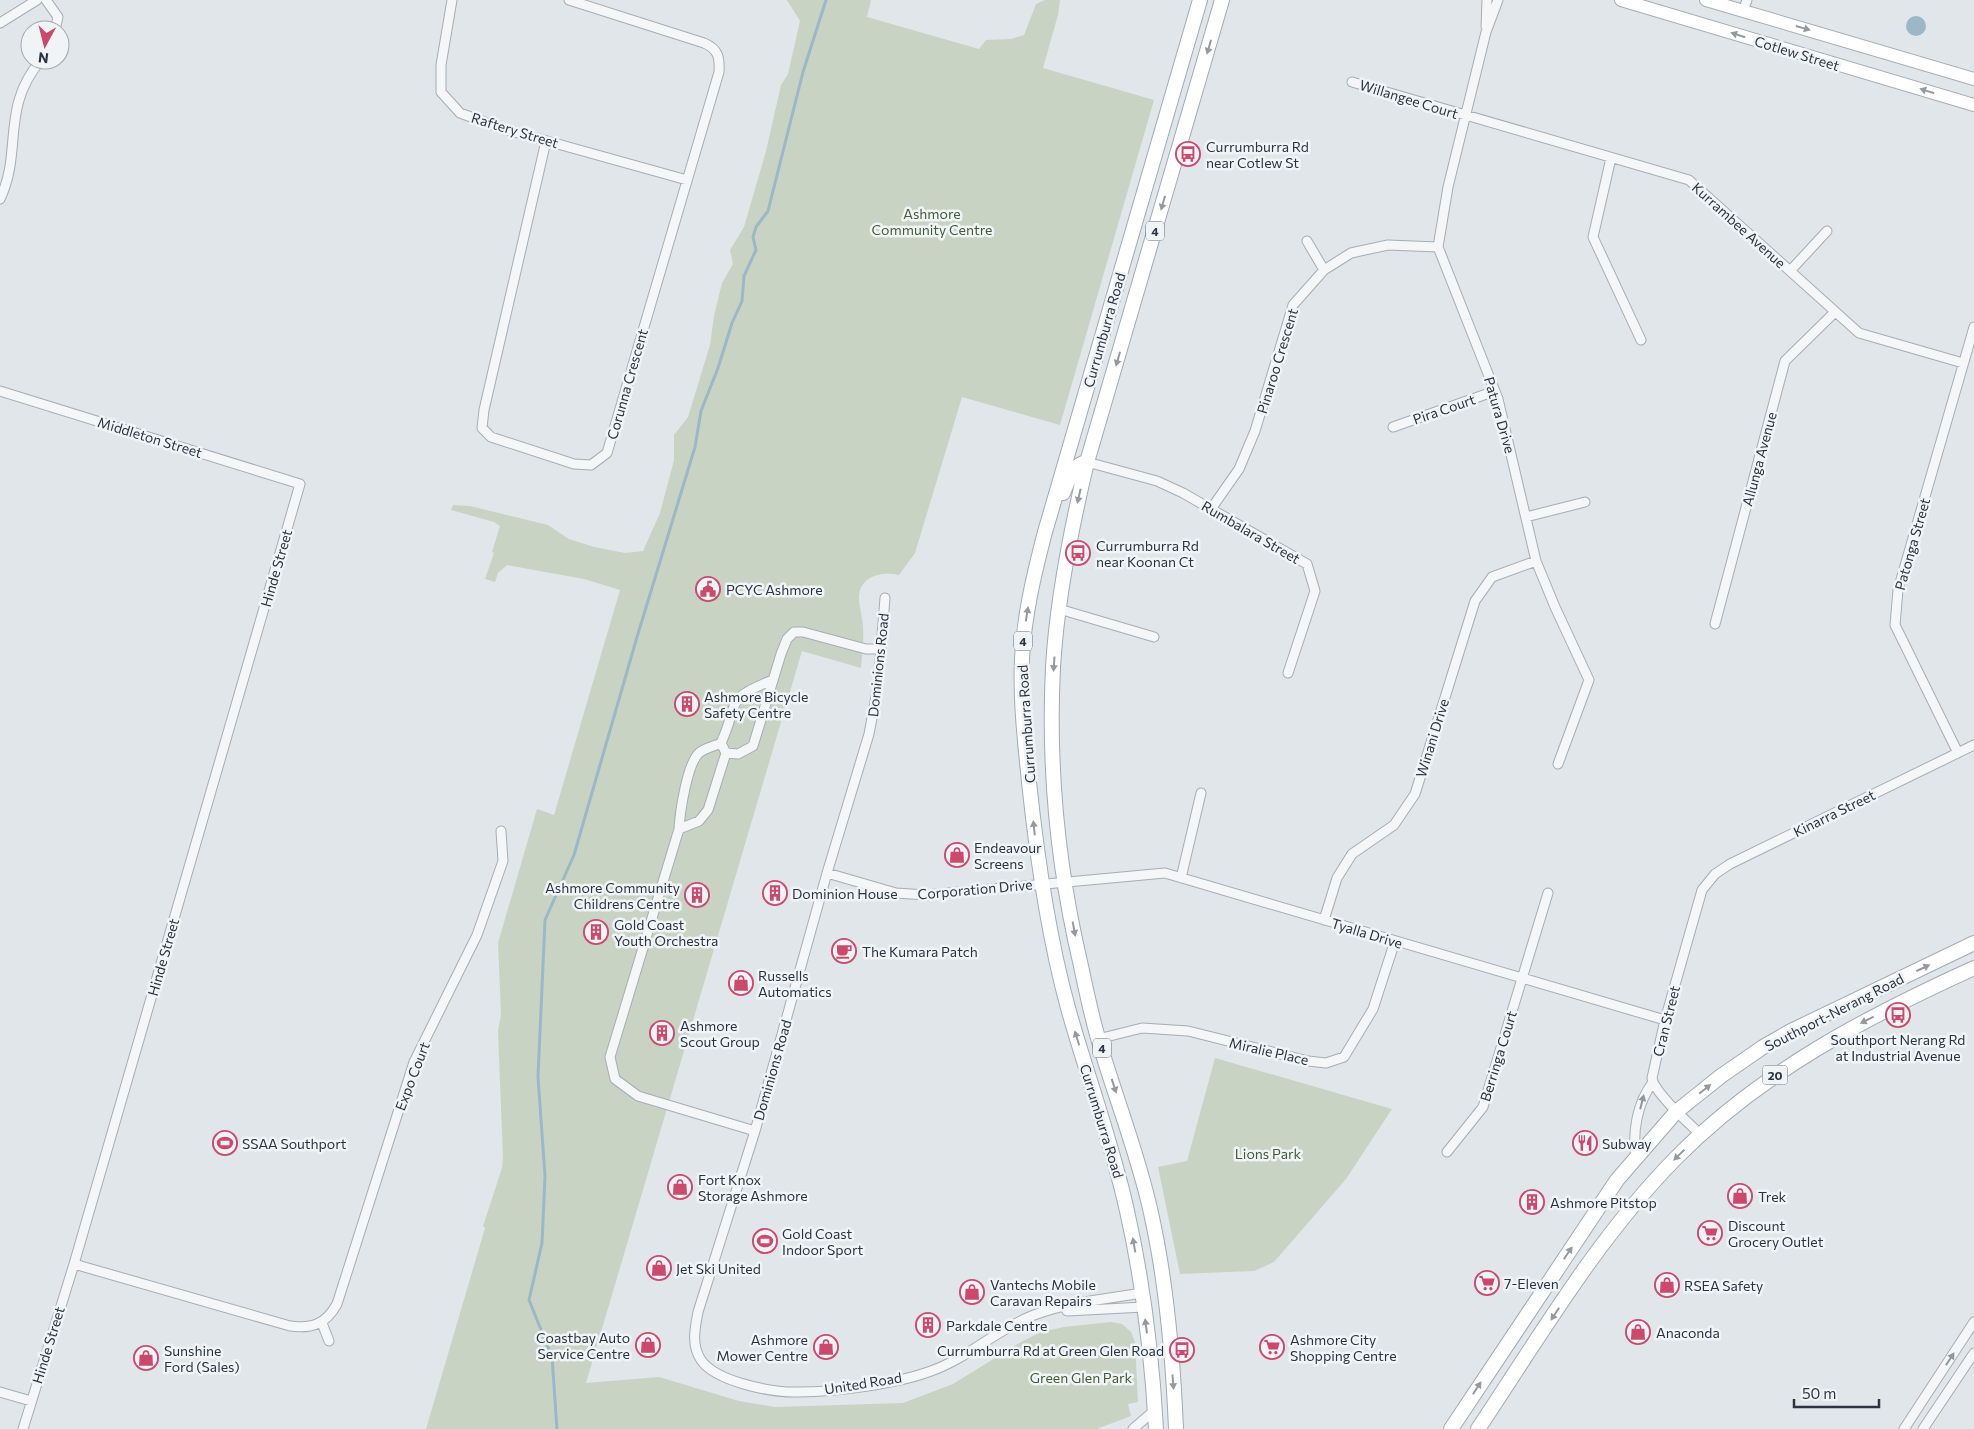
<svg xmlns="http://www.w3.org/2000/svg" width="1974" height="1429" font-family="Commissioner,sans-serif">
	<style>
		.green { fill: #c9d3c3 }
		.water { fill: #9db7c9 }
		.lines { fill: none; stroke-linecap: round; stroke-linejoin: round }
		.stream { stroke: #9db7c9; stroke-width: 3 }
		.street-casing { stroke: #a6adb4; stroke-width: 11 }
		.secondary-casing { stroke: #a6adb4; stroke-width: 14 }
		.primary-casing { stroke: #a1abb5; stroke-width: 16 }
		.street { stroke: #f4f6f8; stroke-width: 9 }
		.secondary { stroke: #fff; stroke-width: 12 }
		.primary { stroke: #fff; stroke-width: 14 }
		.oneway { fill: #949aa0 }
		.oneway2 { fill: #8f969c }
		.labels { text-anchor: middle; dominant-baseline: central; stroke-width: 5; stroke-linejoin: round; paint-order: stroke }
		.shield { fill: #f1f4f7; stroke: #666e78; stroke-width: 1 }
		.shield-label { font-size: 12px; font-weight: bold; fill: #2a3541 }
		.street-label { font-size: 14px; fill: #2a3541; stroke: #f1f4f7 }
		.poi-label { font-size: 14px; fill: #2a3541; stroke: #f1f4f7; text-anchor: start }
		.park-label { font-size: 14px; fill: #425d37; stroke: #f1f4f7 }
	</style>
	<rect width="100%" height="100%" fill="#e1e6ea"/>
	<!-- green -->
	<path class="green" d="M787 0H871L867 17 979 49 986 40 1011 39 1024 35 1036 4 1045 0H1060L1058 15 1043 68 1154 100 1060 425 962 397 915 553 899 575C882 571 859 576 859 598 859 608 863 618 863 629 864 641 862 655 861 668L802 651 586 1383 659 1377 739 1401 775 1407 903 1403 953 1384 1021 1342 1041 1332 1064 1327 1111 1322 1122 1324 1131 1332 1135 1342 1138 1402 1128 1404 1131 1416 1097 1429H426L485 1228 483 1226 502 1168 503 1157 498 1031 501 1015 498 943 537 809 554 815 620 590 584 579 507 565 498 573 495 582 485 579 494 553 492 552 500 526 494 522 451 510 453 505 470 506 548 525 569 539 594 547 625 553 643 551 660 513 674 460V435L688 417 710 345 714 316 722 283 733 264 730 250 744 227 766 151 781 85 788 74 800 21Z
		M1215 1058 1392 1109 1346 1179 1274 1262 1254 1271 1180 1274 1158 1167 1187 1161Z"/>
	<!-- water -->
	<path class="water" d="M1906 26a10 10 0 1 1 20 0a10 10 0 1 1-20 0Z"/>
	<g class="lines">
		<!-- stream -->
		<path class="stream" d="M557 1429 552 1357 529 1300 542 1243 545 1176 538 1077 545 920 574 855 637 637 695 447 701 411 718 368 732 323 742 301 744 276 756 250 753 237 756 227 768 211 803 72 826 0"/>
		<defs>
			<path id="street" d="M46 0 58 17 55 30
				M452 0 441 65V92L460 113 504 129 687 180
				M1498 0 1486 32 1448 187 1438 247 1498 399 1536 561 1555 607 1589 680 1558 764
				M1743 11 1747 0
				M0 23 37 0
				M1486 27 1487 0
				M1352 82 1689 180 1859 333 1963 363
				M546 141 484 410 482 428 491 437 574 464 591 465 607 453 719 72C720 57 718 49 704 43L569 0
				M1611 158 1593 237 1641 340
				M0 199C23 151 0 108 41 60
				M1307 241 1324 270
				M1790 271 1827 231
				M0 391 300 484 74 1264 23 1429
				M1393 427 1495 391
				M1087 462 1157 481 1183 493 1307 564 1315 591 1288 673
				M1211 509 1239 469 1255 431 1293 305 1324 270 1351 253 1388 245 1438 247
				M1526 517 1585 502
				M885 598 878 686 869 734 827 873 755 1131 698 1312C695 1328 691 1345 701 1360 716 1382 773 1393 799 1392 836 1392 896 1384 931 1371 968 1358 997 1329 1034 1315 1068 1302 1106 1299 1142 1293
				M1059 609 1154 637
				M1715 624 1785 361 1835 312
				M721 743C740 702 723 699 773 680
				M726 753 738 754 753 746 781 654 787 639 794 632H803L866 649H881
				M1958 753 1895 625 1898 590 1974 327
				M679 829 699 821 708 810 726 753 721 743C715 746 704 748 699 753 687 764 680 812 679 829L610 1057 615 1079 638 1096 755 1131
				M827 873 896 893 926 895 1165 873 1665 1020
				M1181 878 1201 793
				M1324 920 1337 878 1352 854 1394 825 1415 794 1475 601 1492 577 1536 561
				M1098 1039 1142 1028 1188 1031 1308 1061 1326 1063 1344 1057 1373 1009 1395 941
				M1701 1135C1690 1124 1654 1093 1652 1078L1665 1020 1702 890 1715 874 1730 864 1974 745
				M1447 1152 1483 1107 1548 893
				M1636 1158C1632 1133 1637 1103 1653 1082
				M74 1264 290 1326C312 1329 326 1324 337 1304L414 1062 477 935 503 861 501 831
				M1067 1311 1144 1307
				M322 1323 329 1341
				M0 1392 31 1401
				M1133 1429 1155 1410
				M1904 1429 1974 1322
				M1923 1429 1974 1353"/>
			<path id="secondary" d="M1621 0 1974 105
				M1706 0 1974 79"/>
			<path id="primary" d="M1063 493C1068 481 1073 464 1087 462
				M1156 1429C1152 1356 1143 1282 1127 1211 1112 1142 1087 1076 1068 1008 1048 935 1037 858 1029 782 1025 741 1020 700 1022 659 1024 616 1034 574 1045 532L1200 0
				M1176 1429C1173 1357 1167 1284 1151 1213 1138 1153 1115 1097 1098 1038 1091 1014 1086 990 1081 966 1058 869 1048 767 1053 667 1057 598 1071 529 1087 462L1222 0
				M1451 1429 1617 1180 1676 1112 1721 1076 1763 1047 1791 1031 1974 943
				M1478 1429C1540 1336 1598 1237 1676 1158 1761 1072 1866 1017 1974 968"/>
		</defs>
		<!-- street casing -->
		<use href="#street" class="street-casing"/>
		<!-- secondary casing -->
		<use href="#secondary" class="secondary-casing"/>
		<!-- primary casing -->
		<use href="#primary" class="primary-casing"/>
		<!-- street -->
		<use href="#street" class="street"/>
		<!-- secondary -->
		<use href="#secondary" class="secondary"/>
		<!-- primary -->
		<use href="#primary" class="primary"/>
	</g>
	<!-- one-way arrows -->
	<defs><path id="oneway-solid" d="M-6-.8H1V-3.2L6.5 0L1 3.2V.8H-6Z" transform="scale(1.25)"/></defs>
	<g class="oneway">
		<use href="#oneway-solid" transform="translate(1803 28) rotate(16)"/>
		<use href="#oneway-solid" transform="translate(1738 35) rotate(-163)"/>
		<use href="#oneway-solid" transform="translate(1209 47) rotate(106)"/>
		<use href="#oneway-solid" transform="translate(1927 91) rotate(-163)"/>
		<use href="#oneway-solid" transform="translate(1163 203) rotate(106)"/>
		<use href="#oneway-solid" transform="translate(1118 359) rotate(106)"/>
		<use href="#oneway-solid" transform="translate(1079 496) rotate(103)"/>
		<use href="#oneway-solid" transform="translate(1027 614) rotate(-81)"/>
		<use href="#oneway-solid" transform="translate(1054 664) rotate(94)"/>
		<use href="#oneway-solid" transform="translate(1034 828) rotate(-96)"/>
		<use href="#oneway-solid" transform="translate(1074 929) rotate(80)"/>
		<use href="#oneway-solid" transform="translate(1923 968) rotate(-25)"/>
		<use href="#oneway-solid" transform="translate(1867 1020) rotate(153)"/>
		<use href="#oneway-solid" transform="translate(1077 1038) rotate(-107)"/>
		<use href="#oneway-solid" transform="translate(1114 1086) rotate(72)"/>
		<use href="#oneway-solid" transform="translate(1705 1089) rotate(-39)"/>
		<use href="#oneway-solid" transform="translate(1679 1155) rotate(136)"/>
		<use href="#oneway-solid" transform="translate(1134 1245) rotate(-100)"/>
		<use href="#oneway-solid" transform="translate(1568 1253) rotate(-56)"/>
		<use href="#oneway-solid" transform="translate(1555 1314) rotate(123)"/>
		<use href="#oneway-solid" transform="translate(1146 1326) rotate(-97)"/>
		<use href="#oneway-solid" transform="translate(1173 1382) rotate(86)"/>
		<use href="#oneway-solid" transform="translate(1477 1388) rotate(-57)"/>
	</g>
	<g class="oneway2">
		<use href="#oneway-solid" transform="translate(1642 1102) rotate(-76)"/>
		<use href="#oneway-solid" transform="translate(1950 1359) rotate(-57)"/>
	</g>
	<!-- icons -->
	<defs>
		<symbol id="bus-ring" viewBox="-11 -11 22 22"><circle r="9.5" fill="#f1f4f7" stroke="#cc496b" stroke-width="1.5"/><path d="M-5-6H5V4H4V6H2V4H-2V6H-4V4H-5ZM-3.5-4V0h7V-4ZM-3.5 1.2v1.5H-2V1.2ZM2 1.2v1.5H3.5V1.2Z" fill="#cc496b"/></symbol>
		<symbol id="civic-ring" viewBox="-11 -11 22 22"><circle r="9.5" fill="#f1f4f7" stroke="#cc496b" stroke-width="1.5"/><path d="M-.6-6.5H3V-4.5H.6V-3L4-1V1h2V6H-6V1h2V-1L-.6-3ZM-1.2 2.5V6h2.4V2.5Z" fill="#cc496b"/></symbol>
		<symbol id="building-ring" viewBox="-11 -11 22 22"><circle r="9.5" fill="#f1f4f7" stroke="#cc496b" stroke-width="1.5"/><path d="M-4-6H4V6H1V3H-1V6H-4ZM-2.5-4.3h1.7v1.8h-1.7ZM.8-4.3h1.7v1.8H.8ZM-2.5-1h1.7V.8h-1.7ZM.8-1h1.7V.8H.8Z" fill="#cc496b"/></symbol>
		<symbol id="shop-ring" viewBox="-11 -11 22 22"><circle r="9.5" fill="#f1f4f7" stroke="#cc496b" stroke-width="1.5"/><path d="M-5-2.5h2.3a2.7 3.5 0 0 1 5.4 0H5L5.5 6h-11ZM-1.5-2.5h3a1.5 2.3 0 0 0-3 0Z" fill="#cc496b"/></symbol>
		<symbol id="cafe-ring" viewBox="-11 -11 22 22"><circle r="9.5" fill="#f1f4f7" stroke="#cc496b" stroke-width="1.5"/><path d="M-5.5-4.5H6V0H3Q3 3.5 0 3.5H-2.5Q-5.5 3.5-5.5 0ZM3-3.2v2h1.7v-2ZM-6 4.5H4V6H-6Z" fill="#cc496b"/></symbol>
		<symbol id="stadium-ring" viewBox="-11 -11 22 22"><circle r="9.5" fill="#f1f4f7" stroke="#cc496b" stroke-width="1.5"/><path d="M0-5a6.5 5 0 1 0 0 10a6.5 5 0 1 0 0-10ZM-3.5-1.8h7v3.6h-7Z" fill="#cc496b"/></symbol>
		<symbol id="restaurant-ring" viewBox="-11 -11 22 22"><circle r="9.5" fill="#f1f4f7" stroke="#cc496b" stroke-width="1.5"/><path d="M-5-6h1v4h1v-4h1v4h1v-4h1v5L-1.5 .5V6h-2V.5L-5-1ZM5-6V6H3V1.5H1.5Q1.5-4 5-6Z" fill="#cc496b"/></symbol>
		<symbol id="supermarket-ring" viewBox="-11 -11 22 22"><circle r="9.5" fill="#f1f4f7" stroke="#cc496b" stroke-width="1.5"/><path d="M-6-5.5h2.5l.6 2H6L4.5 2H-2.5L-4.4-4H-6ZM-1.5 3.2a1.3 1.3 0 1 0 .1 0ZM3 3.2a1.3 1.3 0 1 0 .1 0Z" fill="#cc496b"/></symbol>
	</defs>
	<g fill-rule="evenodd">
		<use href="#bus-ring" x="1174" y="140" width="28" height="28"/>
		<use href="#bus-ring" x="1064" y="539" width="28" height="28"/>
		<use href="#civic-ring" x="694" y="575" width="28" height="28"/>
		<use href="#building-ring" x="673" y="690" width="28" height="28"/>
		<use href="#shop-ring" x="943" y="841" width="28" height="28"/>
		<use href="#building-ring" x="761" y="879" width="28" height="28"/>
		<use href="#building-ring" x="683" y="881" width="28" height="28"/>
		<use href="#building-ring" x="582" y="918" width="28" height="28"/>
		<use href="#cafe-ring" x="830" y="937" width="28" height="28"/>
		<use href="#shop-ring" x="727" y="969" width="28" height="28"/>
		<use href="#bus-ring" x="1884" y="1001" width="28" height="28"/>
		<use href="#building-ring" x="648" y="1019" width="28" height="28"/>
		<use href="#stadium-ring" x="211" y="1129" width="28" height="28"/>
		<use href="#restaurant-ring" x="1571" y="1129" width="28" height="28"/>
		<use href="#shop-ring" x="666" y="1173" width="28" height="28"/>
		<use href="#shop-ring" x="1726" y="1182" width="28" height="28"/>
		<use href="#building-ring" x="1518" y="1188" width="28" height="28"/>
		<use href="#supermarket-ring" x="1696" y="1219" width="28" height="28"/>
		<use href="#stadium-ring" x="751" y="1227" width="28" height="28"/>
		<use href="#shop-ring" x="645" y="1254" width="28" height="28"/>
		<use href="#supermarket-ring" x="1473" y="1269" width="28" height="28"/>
		<use href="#shop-ring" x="1653" y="1271" width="28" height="28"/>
		<use href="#shop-ring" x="958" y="1278" width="28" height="28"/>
		<use href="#building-ring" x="914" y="1311" width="28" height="28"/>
		<use href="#shop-ring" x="1624" y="1318" width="28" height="28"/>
		<use href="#shop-ring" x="634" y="1331" width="28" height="28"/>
		<use href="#shop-ring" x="812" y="1333" width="28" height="28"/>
		<use href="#supermarket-ring" x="1258" y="1333" width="28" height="28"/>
		<use href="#bus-ring" x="1168" y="1336" width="28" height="28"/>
		<use href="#shop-ring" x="132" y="1344" width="28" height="28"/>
	</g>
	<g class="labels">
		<!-- shield labels -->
		<g class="shield">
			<rect x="1146" y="221.5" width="18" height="19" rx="4"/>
			<rect x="1014" y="631.5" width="18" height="19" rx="4"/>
			<rect x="1093" y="1038.5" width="18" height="19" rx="4"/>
			<rect x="1762.5" y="1065.5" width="25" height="19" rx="4"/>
		</g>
		<g class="shield-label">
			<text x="1155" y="231">4</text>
			<text x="1023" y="641">4</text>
			<text x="1102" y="1048">4</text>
			<text x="1775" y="1075">20</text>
		</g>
		<!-- street labels -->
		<g class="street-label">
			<text transform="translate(1797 53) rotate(17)">Cotlew Street</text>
			<text transform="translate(1409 99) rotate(17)">Willangee Court</text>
			<text transform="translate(515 130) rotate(17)">Raftery Street</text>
			<text transform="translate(1739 225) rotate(42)">Kurrambee Avenue</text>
			<text transform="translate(1104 330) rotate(-74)">Currumburra Road</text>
			<text transform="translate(1277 361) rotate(-73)">Pinaroo Crescent</text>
			<text transform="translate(627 384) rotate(-74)">Corunna Crescent</text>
			<text transform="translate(1444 409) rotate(-19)">Pira Court</text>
			<text transform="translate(1500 415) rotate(74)">Patura Drive</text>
			<text transform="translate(150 437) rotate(17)">Middleton Street</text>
			<text transform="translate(1759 459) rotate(-75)">Allunga Avenue</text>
			<text transform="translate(1251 532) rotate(30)">Rumbalara Street</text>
			<text transform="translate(1912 544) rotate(-74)">Patonga Street</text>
			<text transform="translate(276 568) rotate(-74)">Hinde Street</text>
			<text transform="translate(878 665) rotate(-84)">Dominions Road</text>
			<text transform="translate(1026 724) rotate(-94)">Currumburra Road</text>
			<text transform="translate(1432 738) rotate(-73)">Winani Drive</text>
			<text transform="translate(1834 813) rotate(-26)">Kinarra Street</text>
			<text transform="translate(975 889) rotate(-5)">Corporation Drive</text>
			<text transform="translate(1367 933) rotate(17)">Tyalla Drive</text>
			<text transform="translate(163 957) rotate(-74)">Hinde Street</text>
			<text transform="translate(1834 1012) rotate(-27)">Southport-Nerang Road</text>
			<text transform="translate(1666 1021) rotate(-76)">Cran Street</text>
			<text transform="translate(1269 1051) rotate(13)">Miralie Place</text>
			<text transform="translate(1498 1056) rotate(-73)">Berringa Court</text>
			<text transform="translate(772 1070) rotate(-74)">Dominions Road</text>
			<text transform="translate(412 1076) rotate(-69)">Expo Court</text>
			<text transform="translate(1102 1121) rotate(73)">Currumburra Road</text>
			<text transform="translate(48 1345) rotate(-73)">Hinde Street</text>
			<text transform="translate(863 1383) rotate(-9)">United Road</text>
		</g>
		<!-- poi labels -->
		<g class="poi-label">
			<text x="1206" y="146">Currumburra Rd<tspan x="1206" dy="16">near Cotlew St</tspan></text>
			<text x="1096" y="545">Currumburra Rd<tspan x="1096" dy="16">near Koonan Ct</tspan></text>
			<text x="726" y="589">PCYC Ashmore</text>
			<text x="704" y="696">Ashmore Bicycle<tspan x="704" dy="16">Safety Centre</tspan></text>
			<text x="974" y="847">Endeavour<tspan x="974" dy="16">Screens</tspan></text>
			<text x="680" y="887" text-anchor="end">Ashmore Community<tspan x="680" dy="16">Childrens Centre</tspan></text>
			<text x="792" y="893">Dominion House</text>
			<text x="614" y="924">Gold Coast<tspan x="614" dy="16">Youth Orchestra</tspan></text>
			<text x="862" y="951">The Kumara Patch</text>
			<text x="758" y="975">Russells<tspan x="758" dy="16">Automatics</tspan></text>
			<text x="680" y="1025">Ashmore<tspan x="680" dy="16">Scout Group</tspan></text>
			<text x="1898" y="1039" text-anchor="middle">Southport Nerang Rd<tspan x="1898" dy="16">at Industrial Avenue</tspan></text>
			<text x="242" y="1143">SSAA Southport</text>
			<text x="1602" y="1143">Subway</text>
			<text x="698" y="1179">Fort Knox<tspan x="698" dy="16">Storage Ashmore</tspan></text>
			<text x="1758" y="1196">Trek</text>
			<text x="1550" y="1202">Ashmore Pitstop</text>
			<text x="1728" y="1225">Discount<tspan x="1728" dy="16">Grocery Outlet</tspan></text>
			<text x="782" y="1233">Gold Coast<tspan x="782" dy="16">Indoor Sport</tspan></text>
			<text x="676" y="1268">Jet Ski United</text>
			<text x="1504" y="1283">7-Eleven</text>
			<text x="990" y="1284">Vantechs Mobile<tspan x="990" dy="16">Caravan Repairs</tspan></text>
			<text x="1684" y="1285">RSEA Safety</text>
			<text x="946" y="1325">Parkdale Centre</text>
			<text x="1656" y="1332">Anaconda</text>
			<text x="630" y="1337" text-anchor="end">Coastbay Auto<tspan x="630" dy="16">Service Centre</tspan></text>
			<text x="808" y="1339" text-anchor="end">Ashmore<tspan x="808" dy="16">Mower Centre</tspan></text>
			<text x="1290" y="1339">Ashmore City<tspan x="1290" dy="16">Shopping Centre</tspan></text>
			<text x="164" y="1350">Sunshine<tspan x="164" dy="16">Ford (Sales)</tspan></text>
			<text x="1164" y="1350" text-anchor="end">Currumburra Rd at Green Glen Road</text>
		</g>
		<!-- park labels -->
		<g class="park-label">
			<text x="932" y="213">Ashmore<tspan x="932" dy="16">Community Centre</tspan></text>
			<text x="1268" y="1153">Lions Park</text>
			<text x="1081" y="1377">Green Glen Park</text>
		</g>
	</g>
	<!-- north arrow -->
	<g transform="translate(45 45) rotate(187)"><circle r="24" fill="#f1f4f7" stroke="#a1a8ae"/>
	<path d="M0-4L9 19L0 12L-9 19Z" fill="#cc496b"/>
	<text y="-8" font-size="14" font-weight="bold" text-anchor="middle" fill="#2a3541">N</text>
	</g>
	<!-- scale -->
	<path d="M1794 1399v8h85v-8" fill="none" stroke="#2a3541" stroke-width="2.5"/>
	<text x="1802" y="1399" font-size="15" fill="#2a3541" stroke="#f1f4f7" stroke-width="4" paint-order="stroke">50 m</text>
</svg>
